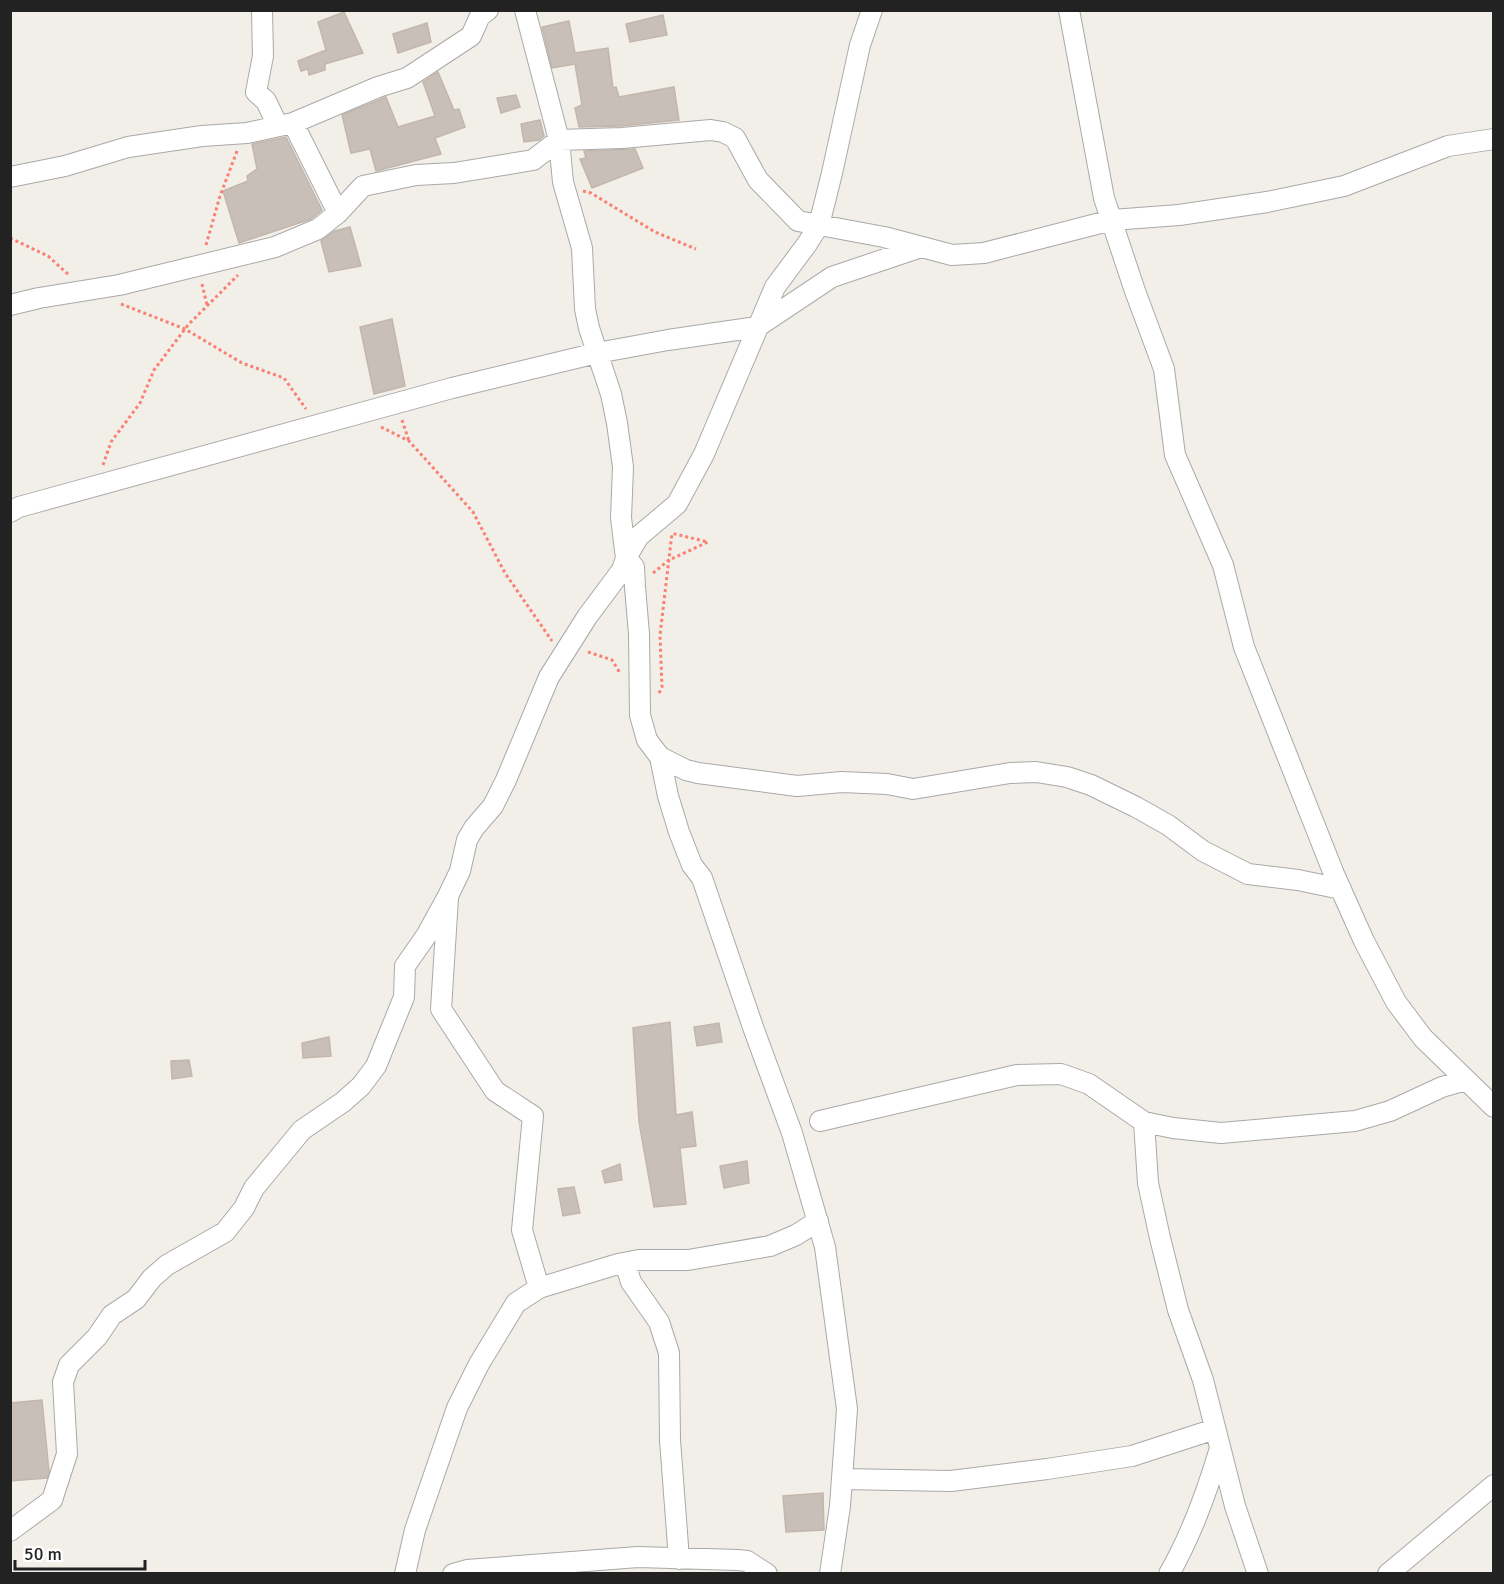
<svg xmlns="http://www.w3.org/2000/svg" width="1504" height="1584" font-family="Signika,sans-serif">
	<style>
		.building { fill: #c7bfb8; stroke: #c4b6ab; stroke-width: 1.5 }
		.lines { fill: none; stroke-linecap: round; stroke-linejoin: round }
		.minor-casing { stroke: #a9a9a9; stroke-width: 22 }
		.path { stroke: #fa8072; stroke-width: 3; stroke-dasharray: 3 3; stroke-linecap: butt }
		.minor { stroke: #fff; stroke-width: 20 }
	</style>
	<rect width="100%" height="100%" fill="#f2efe9"/>
	<!-- building -->
	<path class="building" d="M344 12 363 53 325 64V70L309 75 308 69 301 71 298 61 326 50 318 22Z
		M663 15 667 35 630 42 626 24Z
		M569 21 575 53 608 48 613 88 616 87 619 97 674 87 679 120 621 126 579 127 575 108 582 105 575 64 552 68 542 27Z
		M427 23 431 42 398 53 393 34Z
		M438 72 454 110 459 109 465 127 435 138 441 154 376 171 370 149 351 153 342 115 386 97 398 127 435 116 423 82Z
		M516 95 520 107 501 113 497 98Z
		M540 120 544 136 539 140 524 142 521 124Z
		M286 137 322 210 311 219 239 243 223 191 248 181 247 176 257 169 252 144Z
		M635 149 643 168 592 188 580 159 586 158 584 151Z
		M350 227 361 266 329 272 321 241 335 231Z
		M392 319 405 386 374 394 360 327Z
		M670 1022 676 1115 692 1112 696 1146 680 1148 686 1204 654 1207 639 1122 633 1028Z
		M719 1023 722 1042 697 1046 694 1027Z
		M329 1037 331 1056 303 1058 302 1043Z
		M189 1060 192 1076 172 1079 171 1061Z
		M747 1161 749 1183 724 1188 720 1166Z
		M620 1164 622 1180 605 1183 602 1171Z
		M574 1187 580 1213 563 1216 558 1189Z
		M42 1400 49 1472 47 1478 10 1481V1403Z
		M823 1493 824 1530 786 1532 783 1496Z"/>
	<g class="lines">
		<defs>
			<path id="minor" d="M262 10 263 56 256 92 266 101 278 126
				M525 10 559 140 563 182 582 248 585 309 589 328 611 394 617 423 623 467 621 518 626 558 634 567 635 587 639 634 640 715 647 740 660 757 668 796 679 832 692 865 702 878 754 1030 792 1133 825 1247 847 1409 840 1506 830 1574
				M1069 10 1104 198 1135 291 1164 369 1175 455 1223 565 1244 647 1334 874 1364 941 1396 1002 1423 1038 1494 1107
				M10 177 65 166 128 147 202 136 247 133 293 123 378 87 407 78 471 36 480 16 488 10
				M338 213 363 186 416 175 454 173 533 160 559 140 622 138 711 130 723 132 735 138 758 180 798 221 884 237 952 255 984 253 1112 220 1179 215 1267 202 1344 186 1448 146 1494 139
				M10 305 39 298 119 285 275 247 318 229 338 213 293 123
				M10 512 19 507 452 388 597 353 668 340 757 327 832 277 921 247
				M660 757 686 770 698 773 797 786 842 782 887 784 913 789 1010 773 1036 772 1067 777 1091 785 1136 807 1168 825 1203 851 1248 874 1298 880 1341 889
				M448 898 441 1009 495 1091 533 1116 522 1230 539 1288
				M820 1121 1017 1075 1061 1074 1089 1084 1144 1122 1173 1128 1221 1133 1355 1121 1390 1111 1442 1087 1466 1080
				M1144 1122 1148 1183 1160 1238 1178 1310 1203 1380 1235 1506 1258 1574
				M625 1263 631 1282 659 1322 669 1353 670 1440 679 1559
				M842 1479 951 1481 1047 1469 1132 1456 1215 1429
				M10 1531 52 1500 67 1454 63 1382 69 1365 97 1337 112 1315 136 1299 152 1278 167 1265 225 1232 244 1208 254 1188 302 1130 343 1102 361 1086 376 1066 404 997 405 966 426 936 448 896 460 871 467 840 474 828 493 806 506 780 549 677 587 617 622 570 626 558 639 536 677 504 704 454 775 287 807 244 819 225 832 173 860 45 872 10
				M405 1574 415 1530 457 1408 479 1364 516 1303 539 1288 618 1264 639 1260H688L770 1246 796 1235 818 1221
				M453 1574 467 1570 638 1557 738 1560 747 1561 767 1574
				M1169 1574C1192 1534 1207 1492 1220 1448
				M1388 1574 1494 1485"/>
		</defs>
		<!-- minor casing -->
		<use href="#minor" class="minor-casing"/>
		<!-- path -->
		<path class="path" d="M583 191 591 193 655 232 696 249
			M10 238 48 256 69 275
			M206 245 220 196 237 151
			M202 284 207 305
			M121 304 185 329 242 363 284 378 306 409
			M402 420 409 441
			M381 427 409 441 473 512 505 573 552 641
			M103 465 111 442 140 403 154 370 188 325 238 275
			M653 573 669 560 708 542 671 533
			M588 652 612 660 620 673
			M659 693 662 687 660 635 672 533"/>
		<!-- minor -->
		<use href="#minor" class="minor"/>
	</g>
	<!-- border -->
	<rect width="1504" height="1584" fill="none" stroke="#222222" stroke-width="24"/>
	<!-- scale -->
	<path d="M15 1560v9h130v-9" fill="none" stroke="#222222" stroke-width="3"/>
	<text x="24" y="1560" font-size="18" fill="#222222" stroke="#ffffff" stroke-width="4.5" paint-order="stroke">50 m</text>
</svg>
